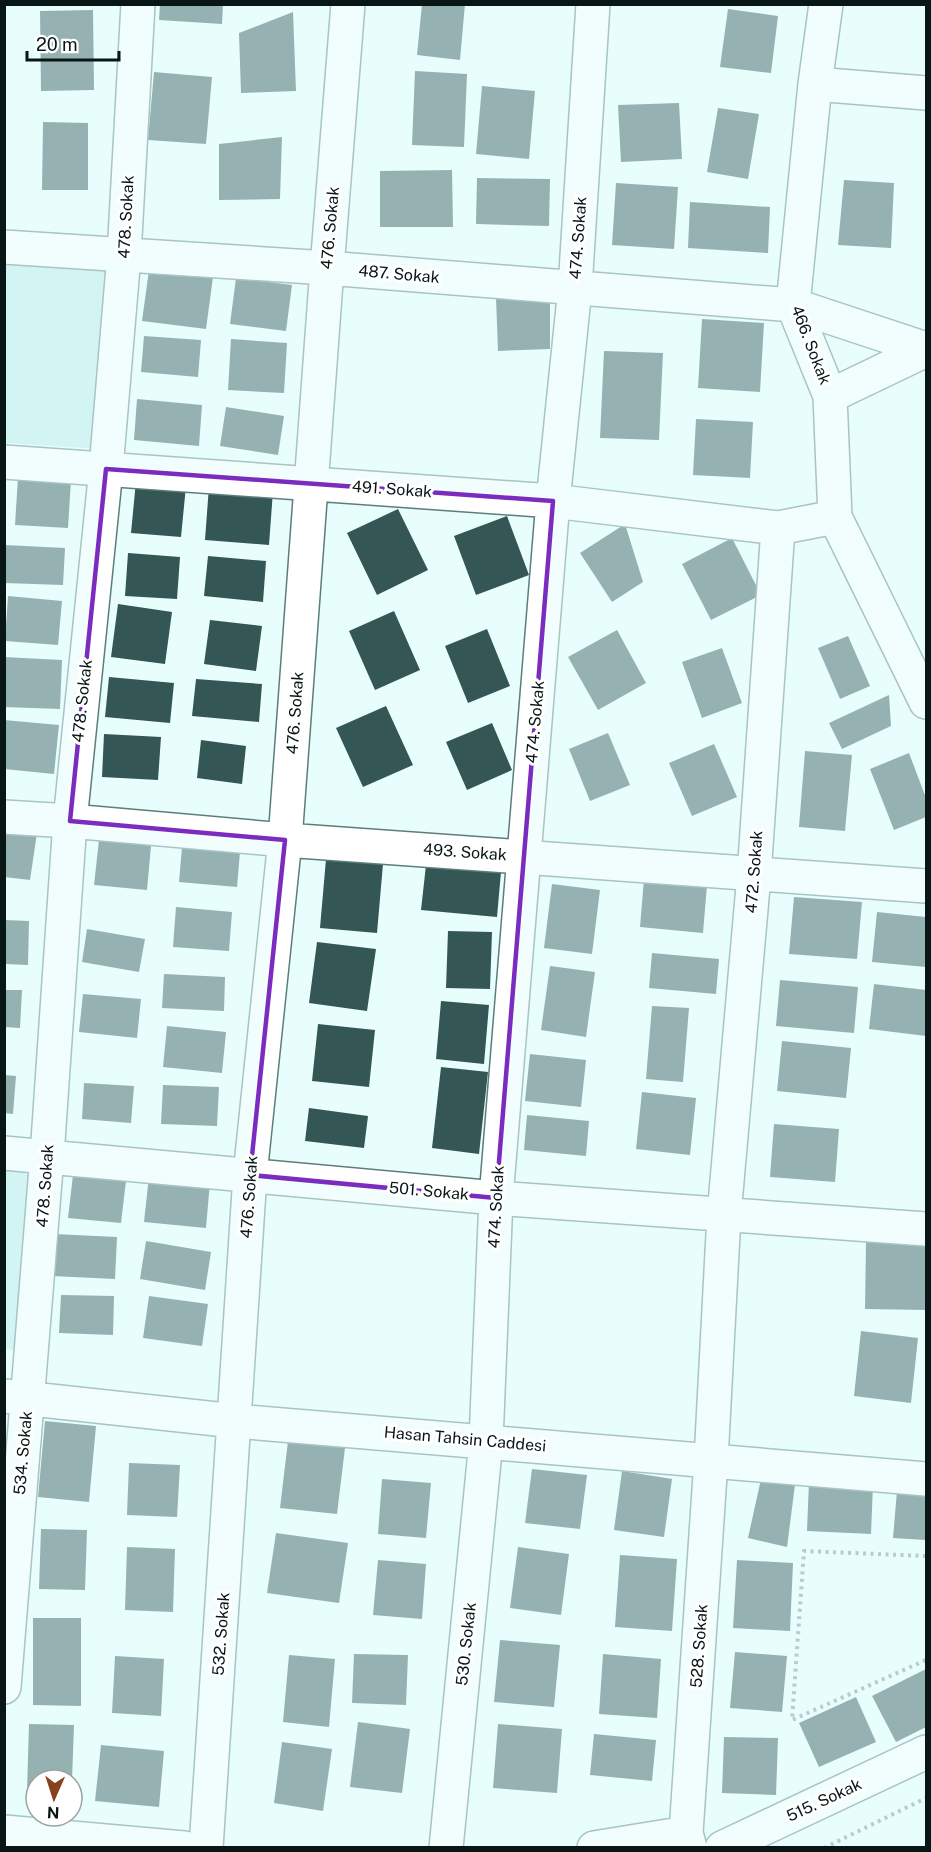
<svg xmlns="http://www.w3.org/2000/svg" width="931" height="1852" font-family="'Public Sans',sans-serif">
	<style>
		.green { fill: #b8eae9 }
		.building { fill: #345655 }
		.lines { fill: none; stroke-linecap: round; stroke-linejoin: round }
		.minor-casing { stroke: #5b7e7d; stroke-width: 36 }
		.path { stroke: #7d908f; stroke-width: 4; stroke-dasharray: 3 4.5; stroke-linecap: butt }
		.minor { stroke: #fff; stroke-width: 33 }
		.marked { fill: none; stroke: #7b2cbf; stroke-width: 4.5; stroke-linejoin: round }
		.labels { text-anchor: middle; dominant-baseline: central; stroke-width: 6; stroke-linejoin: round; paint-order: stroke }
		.street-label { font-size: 16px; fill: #081616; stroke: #fff }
	</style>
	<rect width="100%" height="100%" fill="#e7fefd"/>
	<!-- green -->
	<path class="green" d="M4 260 113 268 100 449 5 443Z
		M4 1164 38 1167 23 1351 5 1349Z"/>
	<!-- building -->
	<path class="building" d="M160 4H223L222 24 159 20Z
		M422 4H465L460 60 417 55Z
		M728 9 778 16 771 73 720 67Z
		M93 10 94 90 41 91 40 11Z
		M293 12 296 91 241 93 239 33Z
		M415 71 467 74 464 147 412 145Z
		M154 72 212 77 206 144 148 140Z
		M482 86 535 91 529 159 476 154Z
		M679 103 682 159 621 162 618 105Z
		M718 108 759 114 748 179 707 172Z
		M43 122 88 123V190H42Z
		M282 137 280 199 219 200V144Z
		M452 170 453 227H380V171Z
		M477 178 550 179 549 226 476 224Z
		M844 180 894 183 891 248 838 245Z
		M616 183 678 187 674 249 612 245Z
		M690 202 770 207 768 253 688 248Z
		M149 270 213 277 206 329 142 321Z
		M236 278 292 285 286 331 230 324Z
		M496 298H550V349L498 351Z
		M702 319 764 323 760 392 698 388Z
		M144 336 201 340 198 377 141 372Z
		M231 339 287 343 284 393 228 390Z
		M604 351 663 353 659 440 600 438Z
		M137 399 202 405 199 446 134 440Z
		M226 407 284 416 278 455 220 446Z
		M696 419 753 422 750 478 693 475Z
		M18 477 71 480 68 528 15 525Z
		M136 481 186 486 181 537 131 533Z
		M209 486 273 491 269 545 205 540Z
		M398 509 428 570 377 595 347 533Z
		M507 516 529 575 476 595 454 536Z
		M625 524 643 582 612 602 580 553Z
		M732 538 761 595 711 620 682 564Z
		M5 545 65 548 63 585 4 583Z
		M128 553 180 557 177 599 125 596Z
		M208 556 266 561 263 602 204 596Z
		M8 596 62 601 58 645 5 641Z
		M118 604 172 612 165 664 111 657Z
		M394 611 420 670 375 690 349 631Z
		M210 620 262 626 256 671 204 664Z
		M487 629 510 686 468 703 445 646Z
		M617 630 646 683 598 710 568 657Z
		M848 636 870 686 840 699 818 648Z
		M722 648 742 703 702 718 682 662Z
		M4 657 62 660 60 709 4 707Z
		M109 677 174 683 170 723 105 717Z
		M196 679 262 684 259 722 192 716Z
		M889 695 891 726 842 749 829 723Z
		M386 706 413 765 363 787 336 728Z
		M4 720 59 725 54 774 4 769Z
		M492 723 512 770 467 790 446 742Z
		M608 733 630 785 590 801 569 749Z
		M104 734 161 737 158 780 102 777Z
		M201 740 246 746 242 784 197 778Z
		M714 744 737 797 692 816 669 763Z
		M805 751 852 755 845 831 799 827Z
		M909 753 926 798V817L894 830 870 769Z
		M4 828 37 833 30 880 4 877Z
		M99 840 151 846 147 890 94 885Z
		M182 847 240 852 237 887 179 882Z
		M326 859 383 864 377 933 320 928Z
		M426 865 501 872 497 917 421 910Z
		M644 879 707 885 703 933 640 927Z
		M552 884 600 890 592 954 544 948Z
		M794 897 862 902 857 959 789 954Z
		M176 907 232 912 229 951 173 947Z
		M877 912 926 917V967L872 962Z
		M5 920 29 921 28 965 5 964Z
		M87 929 145 939 139 972 82 962Z
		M448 931 492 932 490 989 446 988Z
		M317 942 376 949 367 1011 309 1003Z
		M652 953 719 959 716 994 649 988Z
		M550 966 595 972 586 1037 541 1030Z
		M164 974 225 977 224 1011 162 1008Z
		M780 980 858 987 854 1033 776 1026Z
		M874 984 926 990V1036L869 1029Z
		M4 990H22L20 1028 4 1027Z
		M83 994 141 999 137 1038 79 1032Z
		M441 1001 489 1005 484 1064 436 1059Z
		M652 1006 689 1008 683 1082 646 1079Z
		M318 1024 375 1030 369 1087 312 1081Z
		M167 1026 226 1032 222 1073 163 1067Z
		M782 1041 851 1048 846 1098 777 1091Z
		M530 1054 586 1060 581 1107 525 1101Z
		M441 1067 488 1072 479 1154 432 1148Z
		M4 1075 16 1076 13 1114 4 1113Z
		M84 1083 134 1086 131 1123 82 1119Z
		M163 1085 219 1087 217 1126 161 1124Z
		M642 1092 696 1098 690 1155 636 1149Z
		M309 1108 368 1116 364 1148 305 1141Z
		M527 1115 589 1121 586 1156 524 1150Z
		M774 1124 839 1129 835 1182 770 1177Z
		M73 1175 126 1181 121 1223 68 1218Z
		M149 1176 210 1182 206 1228 144 1222Z
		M54 1234 117 1237 115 1279 52 1276Z
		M146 1241 211 1252 205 1290 140 1279Z
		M866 1241H926V1310L865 1309Z
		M61 1295 114 1296 113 1335 59 1333Z
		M149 1296 208 1304 202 1346 143 1338Z
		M861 1331 918 1338 911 1403 854 1396Z
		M45 1421 96 1426 89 1502 38 1497Z
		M288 1441 345 1448 337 1514 280 1508Z
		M129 1463 180 1465 177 1517 127 1515Z
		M532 1469 587 1475 580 1529 525 1523Z
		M622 1471 672 1479 664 1537 614 1530Z
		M382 1479 431 1483 426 1538 378 1534Z
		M761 1479 795 1485 787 1547 748 1538Z
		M809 1481 873 1484 871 1534 807 1531Z
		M897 1491 926 1493V1540L893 1538Z
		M41 1529 87 1530 85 1590 39 1589Z
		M276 1533 348 1543 339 1603 267 1593Z
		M127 1547 175 1549 173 1612 125 1610Z
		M518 1547 569 1554 561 1615 510 1608Z
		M620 1555 677 1559 672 1631 615 1627Z
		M378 1560 426 1564 422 1619 373 1615Z
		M737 1560 793 1563 790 1631 733 1628Z
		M33 1618H81V1706L33 1705Z
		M500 1640 560 1645 554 1707 494 1702Z
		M735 1652 787 1656 782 1712 730 1708Z
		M354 1654 408 1655 406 1705 352 1703Z
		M603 1654 661 1659 657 1718 599 1714Z
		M289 1655 335 1659 329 1727 283 1722Z
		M115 1656 164 1659 161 1716 112 1713Z
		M926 1669V1727L896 1742 872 1696Z
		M856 1697 876 1742 819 1767 799 1723Z
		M358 1722 410 1729 402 1793 350 1787Z
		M29 1724 74 1725 72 1780H36V1791H27Z
		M498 1724 562 1729 557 1793 493 1788Z
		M594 1734 656 1740 652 1781 590 1775Z
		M724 1737 778 1738 776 1795 722 1793Z
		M282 1742 332 1749 323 1811 274 1803Z
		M101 1745 164 1751 159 1807 95 1801Z"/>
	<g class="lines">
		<defs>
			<path id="minor" d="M826 4 815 84 793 305 830 396 835 517 926 702
				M815 84 926 93
				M4 247 327 268 793 305 926 349
				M830 396 926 350
				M4 462 553 501 778 528 835 517
				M4 817 70 821 285 840 926 886
				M4 1153 496 1198 926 1229
				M4 1396 235 1421 926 1479
				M4 1687 47 1156 70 821 106 469 124 255 138 4
				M4 1832 184 1848
				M206 1848 250 1175 285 840 327 268 348 4
				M446 1848 486 1441 496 1198 553 501 575 288 593 4
				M594 1848 686 1833
				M690 1848 686 1833 711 1460 724 1215 754 875 778 528
				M722 1848 926 1752"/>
		</defs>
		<!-- minor casing -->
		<use href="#minor" class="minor-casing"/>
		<!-- path -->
		<path class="path" d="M926 1556 804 1551 792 1720 926 1660
			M824 1848 926 1798"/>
		<!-- minor -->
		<use href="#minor" class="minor"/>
	</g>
	<!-- marked area -->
	<path d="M0 0H931V1852H0ZM106 469 553 501 496 1198 250 1175 285 840 70 821Z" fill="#e7fefd" fill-opacity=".55" fill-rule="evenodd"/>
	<path class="marked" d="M106 469 553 501 496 1198 250 1175 285 840 70 821Z"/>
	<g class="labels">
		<!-- street labels -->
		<g class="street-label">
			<text transform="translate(126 217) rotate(-87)">478. Sokak</text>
			<text transform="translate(330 228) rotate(-85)">476. Sokak</text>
			<text transform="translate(578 238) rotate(-86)">474. Sokak</text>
			<text transform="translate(399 274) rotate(5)">487. Sokak</text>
			<text transform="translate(811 345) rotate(69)">466. Sokak</text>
			<text transform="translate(392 489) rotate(4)">491. Sokak</text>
			<text transform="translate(82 701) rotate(-84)">478. Sokak</text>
			<text transform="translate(295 713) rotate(-86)">476. Sokak</text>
			<text transform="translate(535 722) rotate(-85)">474. Sokak</text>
			<text transform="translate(465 852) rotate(4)">493. Sokak</text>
			<text transform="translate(754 872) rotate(-86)">472. Sokak</text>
			<text transform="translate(45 1186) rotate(-86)">478. Sokak</text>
			<text transform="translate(429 1191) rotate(5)">501. Sokak</text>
			<text transform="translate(249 1197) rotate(-86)">476. Sokak</text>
			<text transform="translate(496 1207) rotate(-87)">474. Sokak</text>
			<text transform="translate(465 1439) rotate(5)">Hasan Tahsin Caddesi</text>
			<text transform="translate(23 1453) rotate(-85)">534. Sokak</text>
			<text transform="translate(221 1634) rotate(-86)">532. Sokak</text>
			<text transform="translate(466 1644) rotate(-84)">530. Sokak</text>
			<text transform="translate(699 1646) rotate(-86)">528. Sokak</text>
			<text transform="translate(824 1800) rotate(-25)">515. Sokak</text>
		</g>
	</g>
	<!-- border -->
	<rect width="931" height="1852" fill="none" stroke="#081616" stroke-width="12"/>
	<!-- north arrow -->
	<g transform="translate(54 1798) rotate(183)"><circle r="28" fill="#ffffff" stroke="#9ca2a2" stroke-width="1.5"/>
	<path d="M0-4.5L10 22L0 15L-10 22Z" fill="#88411f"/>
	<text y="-9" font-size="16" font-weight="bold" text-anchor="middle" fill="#081616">N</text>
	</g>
	<!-- scale -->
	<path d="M27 51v9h92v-9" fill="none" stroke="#081616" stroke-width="3"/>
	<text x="36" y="51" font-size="18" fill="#081616" stroke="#ffffff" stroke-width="4.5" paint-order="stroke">20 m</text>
</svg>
